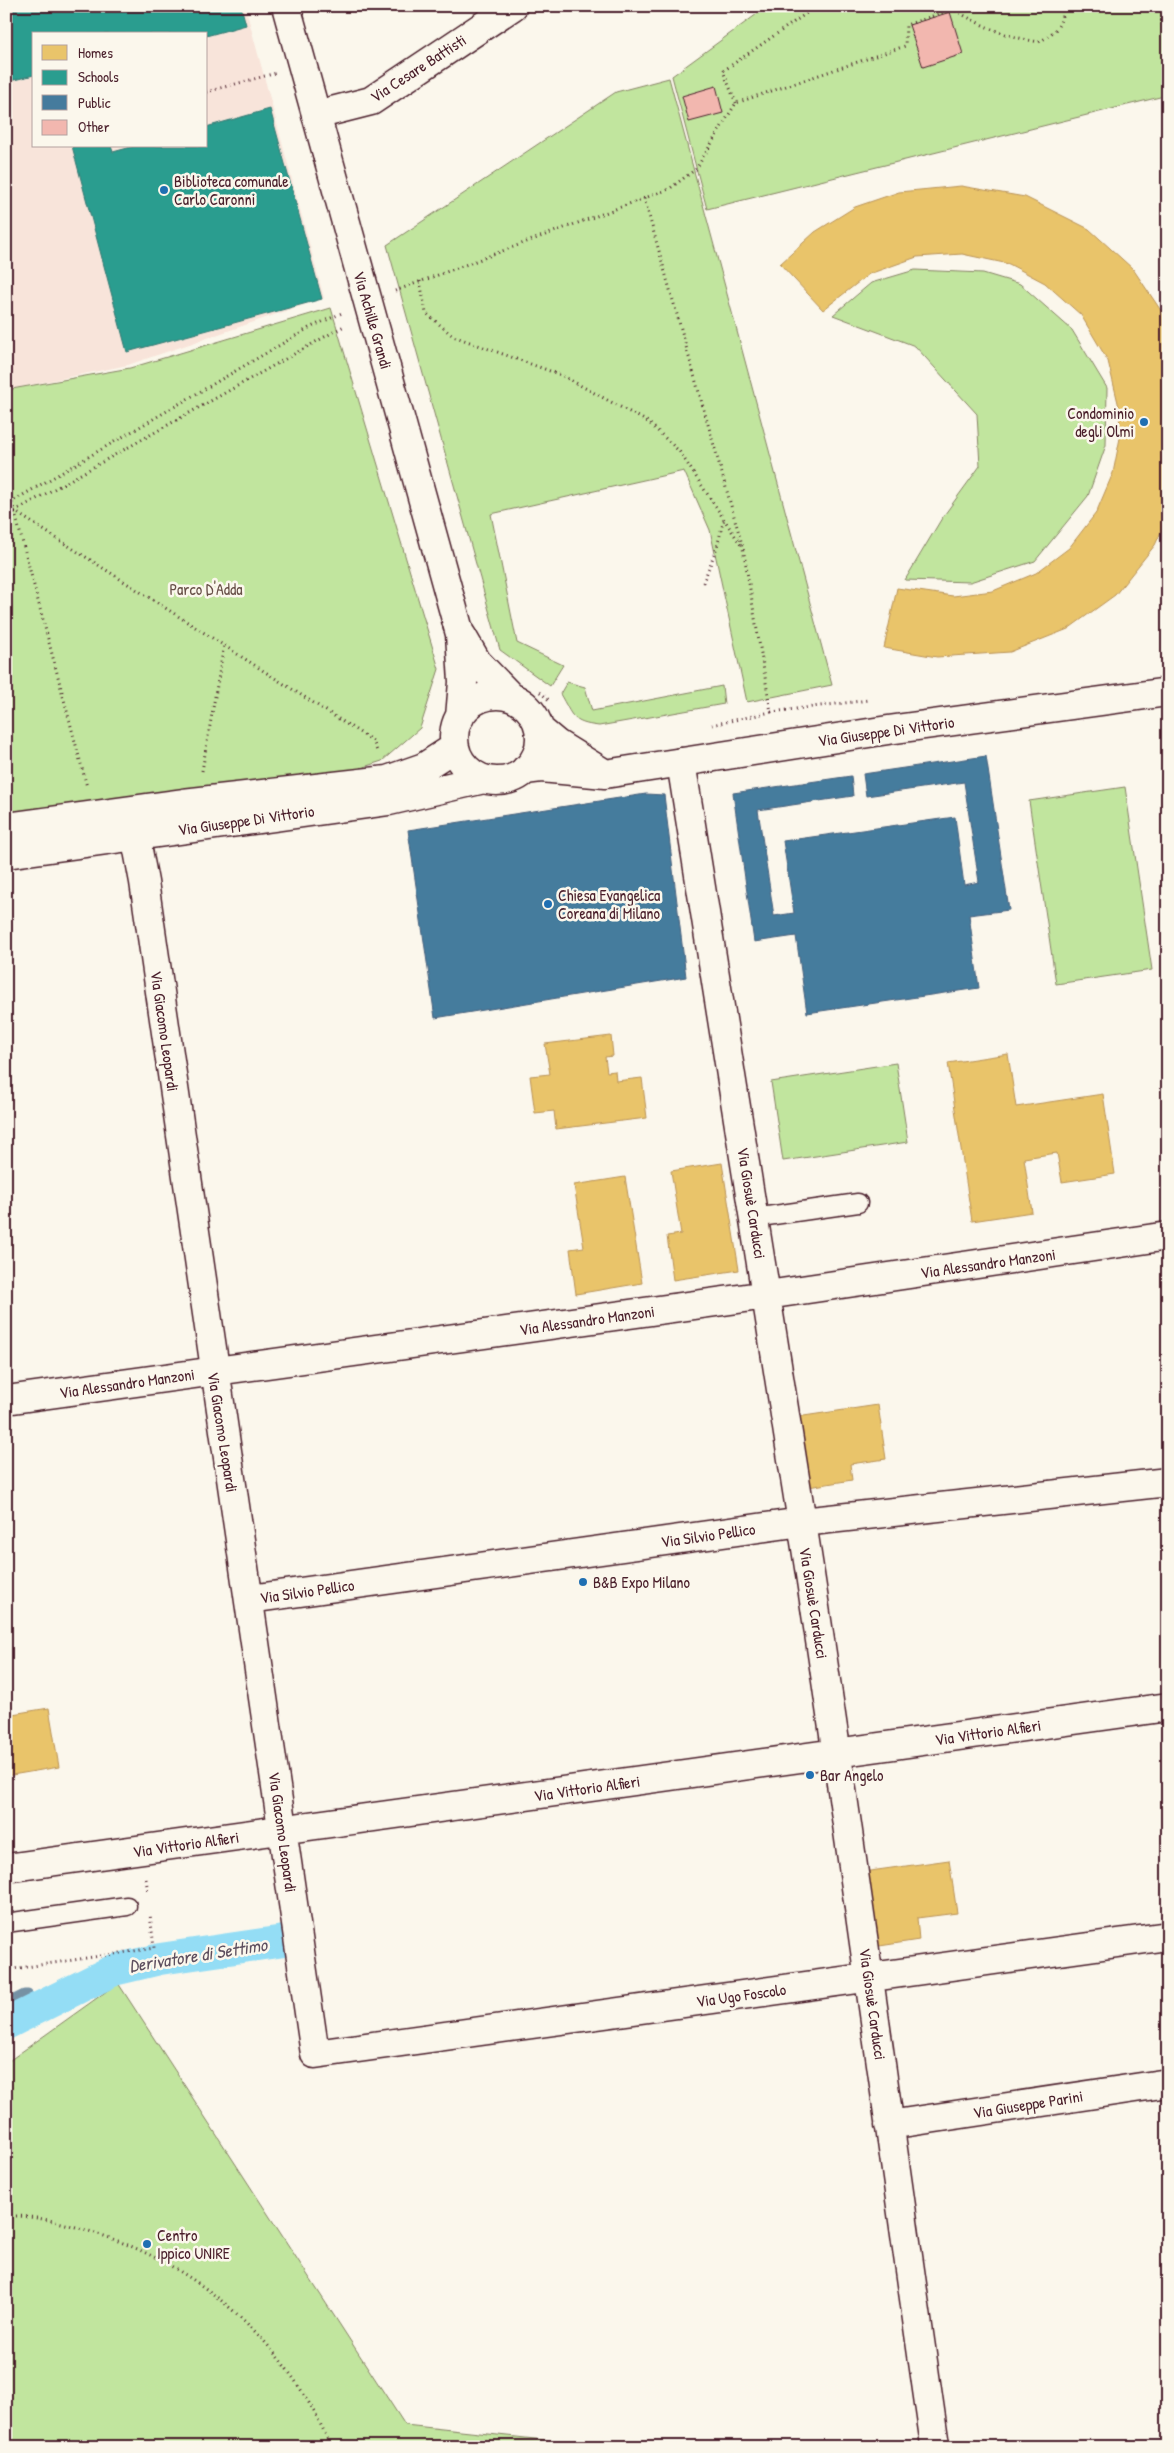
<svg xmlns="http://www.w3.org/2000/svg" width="1174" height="2453" font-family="'Patrick Hand',sans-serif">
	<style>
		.built { fill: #f8e4da; fill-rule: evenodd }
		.green { fill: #c1e59e; stroke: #868264 }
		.homes { fill: #e9c46a; stroke: #b99257 }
		.schools { fill: #2a9d8f; stroke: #347771 }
		.public { fill: #457b9d; stroke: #465f7b }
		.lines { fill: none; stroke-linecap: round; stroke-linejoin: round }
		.stream { stroke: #7691a4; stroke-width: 9 }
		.canal { stroke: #94ddf5; stroke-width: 32 }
		.building { fill: #f2b7af; stroke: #4a1f2b }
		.lane-casing { stroke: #4a1f2b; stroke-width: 21 }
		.street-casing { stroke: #4a1f2b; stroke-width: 31 }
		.secondary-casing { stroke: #4a1f2b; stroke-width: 31 }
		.path { stroke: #4a1f2b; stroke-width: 3; stroke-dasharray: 1 4; stroke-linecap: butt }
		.lane { stroke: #fbf7ec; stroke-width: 18 }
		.street { stroke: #fbf7ec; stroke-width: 28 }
		.secondary { stroke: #fbf7ec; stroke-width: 28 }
		.poi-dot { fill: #1f6fb2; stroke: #fbf7ec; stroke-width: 2 }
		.labels { text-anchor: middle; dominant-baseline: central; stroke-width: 5; stroke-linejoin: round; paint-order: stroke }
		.street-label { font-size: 16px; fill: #4a1f2b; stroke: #fbf7ec }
		.poi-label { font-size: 16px; fill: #4a1f2b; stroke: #fbf7ec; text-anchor: start }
		.park-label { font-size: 16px; fill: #685048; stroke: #fbf7ec }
		.water-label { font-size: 18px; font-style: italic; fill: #5c4e5e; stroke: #fbf7ec }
	</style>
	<rect width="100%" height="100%" fill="#fbf7ec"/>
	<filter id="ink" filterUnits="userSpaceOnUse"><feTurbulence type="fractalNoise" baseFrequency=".02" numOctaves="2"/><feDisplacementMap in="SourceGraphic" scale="10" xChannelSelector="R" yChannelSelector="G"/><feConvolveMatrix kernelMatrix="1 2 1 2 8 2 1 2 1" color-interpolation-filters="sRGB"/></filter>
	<g filter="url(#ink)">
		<!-- built -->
		<path class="built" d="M6 6H245L324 298 128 365 6 390ZM34 34H206V146H34Z"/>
		<!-- green -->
		<path class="green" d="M768 6H1168V95L707 209 672 76Z
			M669 78 832 685 747 702 710 530 684 471 491 514 517 643 563 665 550 686 500 650 387 245 616 92Z
			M915 270 983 273 1020 284 1072 330 1107 388 1106 445 1088 496 1035 561 970 582 905 580 942 518 980 466 977 414 915 346 833 315 871 283Z
			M331 308 439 669 420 728 382 761 342 774 6 815V390L130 368Z
			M567 682 585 687 592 711 722 686 724 704 599 726C571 723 573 716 560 694Z
			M1125 787 1152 970 1056 984 1029 801Z
			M896 1063 908 1142 783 1161 771 1082Z
			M118 1983 405 2425 609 2447H6V2063Z"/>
		<!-- homes -->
		<path class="homes" d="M961 186 1025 197 1089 229 1133 269 1164 315 1168 325V517L1155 545 1115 595 1068 629 1010 652 937 657 884 648 897 588 953 596 993 591 1036 573 1069 548 1096 513 1113 473 1120 438 1119 407 1108 361 1081 315 1045 283 1009 264 962 254 917 257 869 274 823 310 780 264 815 232 855 207 899 192Z
			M611 1036 613 1056 605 1057 607 1072 615 1071 616 1081 642 1078 647 1118 556 1129 554 1111 535 1113 530 1076 550 1074 545 1044Z
			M1008 1054 1016 1107 1103 1094 1115 1174 1062 1182 1057 1153 1024 1158 1032 1212 972 1221 948 1063Z
			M722 1163 739 1270 673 1280 667 1236 681 1234 671 1171Z
			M625 1177 642 1283 576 1294 570 1249 584 1247 574 1185Z
			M878 1405 886 1459 850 1464 852 1480 808 1487 797 1417Z
			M49 1708 59 1767 6 1776V1715Z
			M949 1860 957 1913 917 1918 919 1940 873 1947 863 1872Z"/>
		<!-- schools -->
		<path class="schools" d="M6 6H241L246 25 206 36V34H34V75L6 82Z
			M270 109 322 299 127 352 72 146H111L113 152 135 146H206V127Z"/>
		<!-- public -->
		<path class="public" d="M986 756 1009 910 969 915 979 988 807 1013 796 936 754 942 733 793 851 776 853 796 758 810 774 916 794 913 783 841 955 817 964 885 979 882 964 782 866 796 863 774Z
			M646 794 664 795 686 977 435 1018 408 830Z"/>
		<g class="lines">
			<!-- stream -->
			<path class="stream" d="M6 2003 24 1994H28L38 2007"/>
			<!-- canal -->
			<path class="canal" d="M6 2024 114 1970 160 1959 284 1941"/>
		</g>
		<!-- building -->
		<path class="building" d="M950 12 963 54 923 67 909 25Z
			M716 86 723 113 689 122 682 96Z"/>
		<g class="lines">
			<defs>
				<path id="lane" d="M754 1218 858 1203
					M6 1923 127 1906"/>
				<path id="street" d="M316 115 371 101 513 6
					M681 762C718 1008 760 1252 798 1497 848 1813 889 2129 935 2445
					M131 813 144 882C199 1273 260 1663 315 2054L1168 1936
					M6 1400 767 1295 1168 1236
					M250 1599 802 1522 1168 1482
					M6 1868 1168 1707
					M889 2125 1168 2083"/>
				<path id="secondary" d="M286 6 460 634 463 682 460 717
					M462 636 477 662 511 697
					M454 738a43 43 0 1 1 86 0a43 43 0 1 1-86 0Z
					M539 729 557 744 602 772
					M525 770 541 768 605 774 888 730 1168 692
					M6 827 183 803 387 780 424 767 455 747
					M6 854 389 801 484 779"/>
			</defs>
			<!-- lane casing -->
			<use href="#lane" class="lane-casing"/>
			<!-- street casing -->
			<use href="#street" class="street-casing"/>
			<!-- secondary casing -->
			<use href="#secondary" class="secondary-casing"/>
			<!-- path -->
			<path class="path" d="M206 92 276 73
				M736 103 723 71 817 6
				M644 198 743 548 771 712 712 725
				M420 281 426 313 453 336 561 375 648 422 679 451 741 545
				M395 291 669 189 696 169 736 103 905 46 906 25 953 9C984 27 1003 36 1039 42 1054 33 1064 25 1062 6
				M6 489 12 502 87 787
				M6 505 309 328 342 313
				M14 511 373 741 377 751
				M6 516 344 326
				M703 583 717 547 724 519
				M540 692 550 701
				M771 712 869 700
				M202 771 224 645
				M146 1879 148 1893
				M6 1970 154 1948 150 1914
				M6 2216C36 2215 68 2224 95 2233 201 2266 288 2344 331 2447"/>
			<!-- lane -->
			<use href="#lane" class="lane"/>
			<!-- street -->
			<use href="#street" class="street"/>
			<!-- secondary -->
			<use href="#secondary" class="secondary"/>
		</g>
	</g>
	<!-- markers -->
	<g class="poi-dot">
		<circle cx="164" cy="190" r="5"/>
		<circle cx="1144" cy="422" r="5"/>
		<circle cx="548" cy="904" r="5"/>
		<circle cx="583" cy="1582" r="5"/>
		<circle cx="810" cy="1775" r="5"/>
		<circle cx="147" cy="2244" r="5"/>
	</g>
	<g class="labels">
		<!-- street labels -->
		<g class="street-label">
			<text transform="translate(418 68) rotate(-33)">Via Cesare Battisti</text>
			<text transform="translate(373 320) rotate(74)">Via Achille Grandi</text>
			<text transform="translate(886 731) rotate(-8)">Via Giuseppe Di Vittorio</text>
			<text transform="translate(246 820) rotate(-8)">Via Giuseppe Di Vittorio</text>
			<text transform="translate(165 1031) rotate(82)">Via Giacomo Leopardi</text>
			<text transform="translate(752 1203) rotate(81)">Via Giosuè Carducci</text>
			<text transform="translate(988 1263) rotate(-8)">Via Alessandro Manzoni</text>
			<text transform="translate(587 1320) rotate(-8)">Via Alessandro Manzoni</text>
			<text transform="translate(127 1383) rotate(-8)">Via Alessandro Manzoni</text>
			<text transform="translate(223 1432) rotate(81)">Via Giacomo Leopardi</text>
			<text transform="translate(708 1535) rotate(-8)">Via Silvio Pellico</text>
			<text transform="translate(307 1591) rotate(-8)">Via Silvio Pellico</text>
			<text transform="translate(814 1603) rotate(81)">Via Giosuè Carducci</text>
			<text transform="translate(988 1732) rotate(-8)">Via Vittorio Alfieri</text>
			<text transform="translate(587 1788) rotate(-8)">Via Vittorio Alfieri</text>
			<text transform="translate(283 1832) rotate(82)">Via Giacomo Leopardi</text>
			<text transform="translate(186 1844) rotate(-8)">Via Vittorio Alfieri</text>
			<text transform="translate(741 1995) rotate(-8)">Via Ugo Foscolo</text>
			<text transform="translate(873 2004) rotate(82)">Via Giosuè Carducci</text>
			<text transform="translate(1028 2104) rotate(-9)">Via Giuseppe Parini</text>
		</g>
		<!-- poi labels -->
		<g class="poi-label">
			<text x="174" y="181">Biblioteca comunale<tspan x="174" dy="18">Carlo Caronni</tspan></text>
			<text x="1134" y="413" text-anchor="end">Condominio<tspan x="1134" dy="18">degli Olmi</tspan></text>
			<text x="558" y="895">Chiesa Evangelica<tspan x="558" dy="18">Coreana di Milano</tspan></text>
			<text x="593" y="1582">B&amp;B Expo Milano</text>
			<text x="820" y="1775">Bar Angelo</text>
			<text x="157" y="2235">Centro<tspan x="157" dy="18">Ippico UNIRE</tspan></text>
		</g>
		<!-- park labels -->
		<g class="park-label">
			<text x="206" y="589">Parco D'Adda</text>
		</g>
		<!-- water labels -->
		<g class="water-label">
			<text transform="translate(198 1955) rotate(-9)">Derivatore di Settimo</text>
		</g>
	</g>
	<!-- margin -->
	<rect width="1174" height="2453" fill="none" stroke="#fbf7ec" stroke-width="25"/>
	<rect x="12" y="12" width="1149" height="2428" fill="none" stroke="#4a1f2b" stroke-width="2" filter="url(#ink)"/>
	<!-- legend -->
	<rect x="32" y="32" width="175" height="115" fill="#fbf7ec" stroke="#b4a19f"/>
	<rect x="42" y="45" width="25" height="15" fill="#e9c46a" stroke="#b4a19f"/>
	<text x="78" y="58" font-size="15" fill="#4a1f2b">Homes</text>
	<rect x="42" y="70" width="25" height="15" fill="#2a9d8f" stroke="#b4a19f"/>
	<text x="78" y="82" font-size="15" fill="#4a1f2b">Schools</text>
	<rect x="42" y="95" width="25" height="15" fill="#457b9d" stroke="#b4a19f"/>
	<text x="78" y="108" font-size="15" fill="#4a1f2b">Public</text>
	<rect x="42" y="120" width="25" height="15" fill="#f2b7af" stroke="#b4a19f"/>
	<text x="78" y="132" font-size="15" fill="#4a1f2b">Other</text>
</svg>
